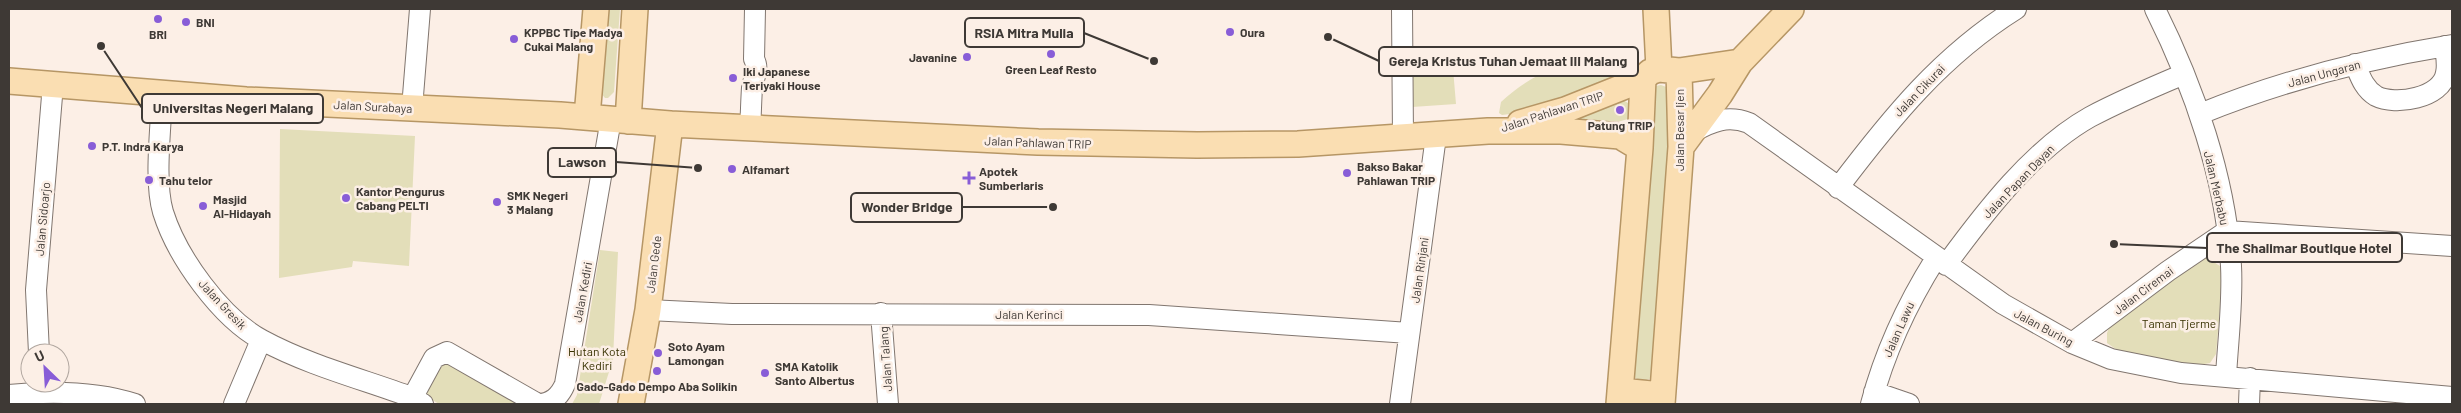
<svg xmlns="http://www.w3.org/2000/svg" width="2461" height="413" font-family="Barlow,sans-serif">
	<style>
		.green { fill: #e3deb9 }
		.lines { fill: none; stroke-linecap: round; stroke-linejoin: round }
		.minor-casing { stroke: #81766f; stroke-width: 22 }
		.major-casing { stroke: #b69665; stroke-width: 28 }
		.minor { stroke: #fff; stroke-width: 20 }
		.major { stroke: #fadeb2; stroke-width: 25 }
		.poi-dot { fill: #885dd7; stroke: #fcefe6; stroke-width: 2 }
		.labels { text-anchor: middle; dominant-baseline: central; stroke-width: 5; stroke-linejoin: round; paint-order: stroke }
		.poi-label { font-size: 12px; font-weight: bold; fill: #3e3935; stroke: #fcefe6; text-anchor: start }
		.street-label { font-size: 12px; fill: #3e3935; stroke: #fcefe6 }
		.park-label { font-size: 12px; fill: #373100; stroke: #fcefe6 }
		.leader { fill: none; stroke: #3e3935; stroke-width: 2 }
		.callout-dot { fill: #3e3935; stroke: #fcefe6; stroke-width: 2 }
		.callout { fill: #fcefe6; stroke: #3e3935; stroke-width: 2 }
		.callout-label { font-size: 14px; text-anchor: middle; font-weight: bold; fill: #3e3935 }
	</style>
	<rect width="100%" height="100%" fill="#fcefe6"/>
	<!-- green -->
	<path class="green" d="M606 9H620L614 92 608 98H605L600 92Z
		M1452 57 1456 104 1412 107 1409 61Z
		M1599 60 1615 61 1621 64 1623 71 1620 79 1518 113 1502 115 1499 113 1501 102C1530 75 1560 62 1599 60Z
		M1661 85 1669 88 1675 149 1655 377 1643 381 1633 377 1655 86Z
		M1623 100 1630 104V113L1628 119 1621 121 1551 125Z
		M280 129 415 136 409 266 353 261 352 267 279 278Z
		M600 250 618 252 613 359 599 404H572L577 395Z
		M2207 258 2220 266 2223 276 2216 354 2210 363 2193 366 2117 350 2107 343V333L2109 328 2198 261Z
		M446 359 522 404H439L423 394Z"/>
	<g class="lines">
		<defs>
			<path id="minor" d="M1402 9 1403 138
				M2155 9C2194 87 2226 179 2231 266 2233 302 2228 340 2226 376
				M2355 64C2360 76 2364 89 2376 96 2395 106 2442 98 2446 73 2448 65 2446 55 2445 46
				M162 95C161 128 154 182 163 212 177 257 221 318 262 340 308 365 362 379 411 397L423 404
				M412 108 420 9
				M2200 114C2281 81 2366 59 2452 45
				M750 128C751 115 751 102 752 88 753 78 760 70 754 59L755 9
				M1693 132C1712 121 1728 115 1749 123L2003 304 2072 343 2111 359 2181 373 2452 397
				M1838 188C1891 118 1941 56 2016 9
				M1946 265C1984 213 2033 149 2090 117 2120 101 2153 87 2184 74
				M648 310 732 314 1149 315 1409 333
				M881 313 888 404
				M2072 343 2168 271 2227 231 2452 246
				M39 353 36 290 53 84
				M1874 392 1909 404
				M9 395C50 391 95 391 135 404
				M234 404 261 340
				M409 404 434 358 447 352 538 404C552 404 560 396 565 384L611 119
				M1400 404 1436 136
				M1871 404C1885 351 1907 304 1936 258
				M2249 404 2250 378"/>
			<path id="major" d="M1656 9 1659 69
				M9 81 246 100 560 115 670 124 1038 142 1197 145 1298 144 1488 131H1561L1620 136 1640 148
				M587 117 596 9
				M628 121 635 9
				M1520 123 1565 110 1643 79
				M1681 147 1720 94 1740 62 1791 9
				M1620 391 1662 395
				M631 404 648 310 670 124
				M1619 404 1640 148 1643 79 1650 72 1659 69 1679 71 1740 62
				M1662 404 1681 147 1679 71"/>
		</defs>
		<!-- minor casing -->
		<use href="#minor" class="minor-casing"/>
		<!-- major casing -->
		<use href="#major" class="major-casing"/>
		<!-- minor -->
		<use href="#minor" class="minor"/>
		<!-- major -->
		<use href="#major" class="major"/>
	</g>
	<!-- markers -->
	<g class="poi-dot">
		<circle cx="158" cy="19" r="5"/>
		<circle cx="186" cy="22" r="5"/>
		<circle cx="1230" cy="32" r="5"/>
		<circle cx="514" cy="39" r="5"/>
		<circle cx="1051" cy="54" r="5"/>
		<circle cx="967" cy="57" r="5"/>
		<circle cx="733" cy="78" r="5"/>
		<circle cx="1620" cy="110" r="5"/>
		<circle cx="92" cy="146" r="5"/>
		<circle cx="732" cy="169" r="5"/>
		<circle cx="1347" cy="173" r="5"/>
		<path d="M966.5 170.5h5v5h5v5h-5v5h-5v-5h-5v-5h5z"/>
		<circle cx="149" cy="180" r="5"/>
		<circle cx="346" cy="198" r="5"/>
		<circle cx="497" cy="202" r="5"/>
		<circle cx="203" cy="206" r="5"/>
		<circle cx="658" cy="353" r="5"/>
		<circle cx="657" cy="371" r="5"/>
		<circle cx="765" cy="373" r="5"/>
	</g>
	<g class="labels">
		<!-- poi labels -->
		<g class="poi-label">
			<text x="196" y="22">BNI</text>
			<text x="524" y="32">KPPBC Tipe Madya<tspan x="524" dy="14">Cukai Malang</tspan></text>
			<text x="1240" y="32">Oura</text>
			<text x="158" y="34" text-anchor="middle">BRI</text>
			<text x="957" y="57" text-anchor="end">Javanine</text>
			<text x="1051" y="69" text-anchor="middle">Green Leaf Resto</text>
			<text x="743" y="71">Iki Japanese<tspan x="743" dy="14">Teriyaki House</tspan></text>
			<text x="1620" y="125" text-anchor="middle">Patung TRIP</text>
			<text x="102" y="146">P.T. Indra Karya</text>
			<text x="1357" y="166">Bakso Bakar<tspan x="1357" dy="14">Pahlawan TRIP</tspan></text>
			<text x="742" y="169">Alfamart</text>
			<text x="979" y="171">Apotek<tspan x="979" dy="14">Sumberlaris</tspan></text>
			<text x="159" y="180">Tahu telor</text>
			<text x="356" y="191">Kantor Pengurus<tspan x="356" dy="14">Cabang PELTI</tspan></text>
			<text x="507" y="195">SMK Negeri<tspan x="507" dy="14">3 Malang</tspan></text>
			<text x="213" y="199">Masjid<tspan x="213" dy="14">Al-Hidayah</tspan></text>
			<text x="668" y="346">Soto Ayam<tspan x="668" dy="14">Lamongan</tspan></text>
			<text x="775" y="366">SMA Katolik<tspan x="775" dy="14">Santo Albertus</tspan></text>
			<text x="657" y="386" text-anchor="middle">Gado-Gado Dempo Aba Solikin</text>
		</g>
		<!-- street labels -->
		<g class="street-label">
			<text transform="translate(2324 73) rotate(-15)">Jalan Ungaran</text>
			<text transform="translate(1919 90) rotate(-46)">Jalan Cikurai</text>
			<text transform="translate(373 106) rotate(3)">Jalan Surabaya</text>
			<text transform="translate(1552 111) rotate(-18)">Jalan Pahlawan TRIP</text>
			<text transform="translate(1679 130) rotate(-90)">Jalan Besar Ijen</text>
			<text transform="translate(1038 142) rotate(2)">Jalan Pahlawan TRIP</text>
			<text transform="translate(2018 181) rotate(-46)">Jalan Papan Dayan</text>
			<text transform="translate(2217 188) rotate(77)">Jalan Merbabu</text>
			<text transform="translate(42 219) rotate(-85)">Jalan Sidoarjo</text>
			<text transform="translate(653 264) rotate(-83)">Jalan Gede</text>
			<text transform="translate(1419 270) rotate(-82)">Jalan Rinjani</text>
			<text transform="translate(2143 290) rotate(-37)">Jalan Ciremai</text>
			<text transform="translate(582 292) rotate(-80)">Jalan Kediri</text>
			<text transform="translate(223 304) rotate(47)">Jalan Gresik</text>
			<text x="1029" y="314">Jalan Kerinci</text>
			<text transform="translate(2044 327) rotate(28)">Jalan Buring</text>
			<text transform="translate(1898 329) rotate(-66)">Jalan Lawu</text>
			<text transform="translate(885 359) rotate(-94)">Jalan Talang</text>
		</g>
		<!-- park labels -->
		<g class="park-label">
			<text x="2179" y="323">Taman Tjerme</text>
			<text x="597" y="351">Hutan Kota<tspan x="597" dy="14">Kediri</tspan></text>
		</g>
	</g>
	<!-- callouts -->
	<path class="leader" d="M1154 61L1084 33M1328 37L1379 61M101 46L142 108M698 168L616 162M1053 207L962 207M2114 244L2207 248"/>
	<g class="callout-dot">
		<circle cx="1154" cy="61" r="5"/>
		<circle cx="1328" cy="37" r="5"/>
		<circle cx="101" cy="46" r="5"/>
		<circle cx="698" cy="168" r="5"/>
		<circle cx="1053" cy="207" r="5"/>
		<circle cx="2114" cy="244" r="5"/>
	</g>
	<g class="callout">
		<rect x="965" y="18" width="119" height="29" rx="5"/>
		<rect x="1379" y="47" width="259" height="29" rx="5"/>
		<rect x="142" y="94" width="181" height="29" rx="5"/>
		<rect x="548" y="148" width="68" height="29" rx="5"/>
		<rect x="851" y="193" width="111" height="29" rx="5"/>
		<rect x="2207" y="233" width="195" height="29" rx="5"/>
	</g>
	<g class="callout-label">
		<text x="1024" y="38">RSIA Mitra Mulia</text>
		<text x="1508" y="66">Gereja Kristus Tuhan Jemaat III Malang</text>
		<text x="233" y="113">Universitas Negeri Malang</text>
		<text x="582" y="167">Lawson</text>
		<text x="907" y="212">Wonder Bridge</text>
		<text x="2304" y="253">The Shalimar Boutique Hotel</text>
	</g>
	<!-- border -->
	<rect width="2461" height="413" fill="none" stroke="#3e3935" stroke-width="20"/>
	<!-- north arrow -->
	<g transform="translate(45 368) rotate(335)"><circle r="24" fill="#fcefe6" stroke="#b0a69f"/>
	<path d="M0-4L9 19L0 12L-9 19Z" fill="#885dd7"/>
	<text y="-8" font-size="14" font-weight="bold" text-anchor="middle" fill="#3e3935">U</text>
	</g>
</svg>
